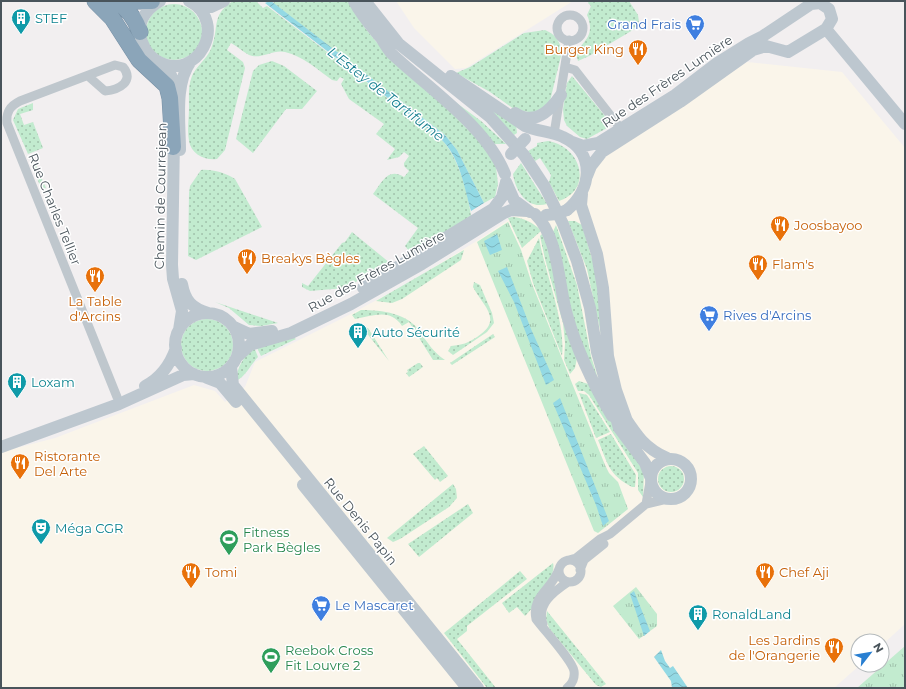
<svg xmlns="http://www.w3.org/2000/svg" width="906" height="689" font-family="Montserrat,sans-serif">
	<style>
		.commercial { fill: #faf5ea }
		.grass { fill: url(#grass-dots) }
		.park { fill: url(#park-tufts) }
		.water { fill: url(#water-waves) }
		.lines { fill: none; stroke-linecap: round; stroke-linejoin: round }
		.highway-casing { stroke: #7790a5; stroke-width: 17 }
		.street { stroke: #bfc7cd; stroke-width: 9 }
		.secondary { stroke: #bdc7cf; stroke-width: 12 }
		.highway { stroke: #8ba5b9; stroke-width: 16 }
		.secondary-bridge { stroke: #bdc7cf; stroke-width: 12 }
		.labels { text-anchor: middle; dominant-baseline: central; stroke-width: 3; stroke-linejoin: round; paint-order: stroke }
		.culture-label { font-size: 13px; fill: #0d838f; stroke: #fff; text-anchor: start }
		.shop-label { font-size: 13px; fill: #366cbe; stroke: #fff; text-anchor: start }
		.food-label { font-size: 13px; fill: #c56008; stroke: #fff; text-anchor: start }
		.street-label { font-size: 13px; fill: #49545b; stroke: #fff }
		.leisure-label { font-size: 13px; fill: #27864d; stroke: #fff; text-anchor: start }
		.water-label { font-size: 14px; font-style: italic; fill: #188090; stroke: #fff }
	</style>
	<defs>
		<pattern id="grass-dots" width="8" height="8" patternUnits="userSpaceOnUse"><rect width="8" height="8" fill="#c2ebcf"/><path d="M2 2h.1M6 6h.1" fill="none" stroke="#a0c1ab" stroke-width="1.8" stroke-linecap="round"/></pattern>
		<pattern id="park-tufts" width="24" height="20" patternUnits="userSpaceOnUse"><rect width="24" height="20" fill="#c2ebcf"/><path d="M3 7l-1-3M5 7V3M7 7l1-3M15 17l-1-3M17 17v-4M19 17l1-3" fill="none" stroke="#a0c1ab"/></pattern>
		<pattern id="water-waves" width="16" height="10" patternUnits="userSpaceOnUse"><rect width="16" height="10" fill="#93d9e4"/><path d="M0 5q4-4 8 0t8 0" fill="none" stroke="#7ab3bc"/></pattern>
	</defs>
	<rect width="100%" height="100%" fill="#f2eff0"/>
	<!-- commercial -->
	<path class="commercial" d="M396 1H573L466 68 455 69 414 28Z
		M747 62 842 72 905 148V624L882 645V641H858V665H860L834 688H1V452L55 438 194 385 215 391 225 402 245 387 255 362 349 315 408 283 475 242Z"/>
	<!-- grass -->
	<path class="grass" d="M233 1H256L263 8 267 6 441 139C458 156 468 192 471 216L430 241 409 251 405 246 418 228 373 194C382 182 388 167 404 177L409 171 404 166V163L409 156 404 152 399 157 387 160 395 149 376 134 384 124 349 99 341 84 344 79 340 77 337 81 332 80C318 70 303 56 285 52 273 49 261 60 249 55 243 52 237 46 231 43L227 50 243 62 245 68 225 150 217 159C205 161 191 154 189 141 187 130 189 118 189 107 189 97 188 86 192 76 196 66 207 59 211 49 220 27 210 16 233 1Z
		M276 1H348L365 28 378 44 434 95 486 148 496 167 498 184 495 197 484 203 457 150 445 135 273 3Z
		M589 1H629L638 15 639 22 633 30 589 56 578 61C571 43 599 43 587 15L591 6 588 3Z
		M146 32a28 28 0 1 1 56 0a28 28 0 1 1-56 0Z
		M545 30C555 34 560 41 562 52L550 101 538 114 514 109 490 92 456 73 470 67 524 33Z
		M272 61 284 66 317 91 302 109H286L253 153 236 139 253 71 259 65Z
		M572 76 605 116 608 121 607 128 587 139 580 137 567 126 564 120 563 109 567 83Z
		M471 92 516 125 517 133 514 135Z
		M446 95 481 121 506 144H492Z
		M33 103V110L20 114 24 125 33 122 43 148 28 154 13 120 18 109Z
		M548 141C581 146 594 189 559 201L549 182 551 175 540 158 535 161 528 151 537 146V143Z
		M34 161 46 188 42 190 30 162Z
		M521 163 547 204C527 210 515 190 513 174Z
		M201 170C212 169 226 173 235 179L262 227 196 260 188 256 189 193 190 186Z
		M512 217C521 217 535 223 541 231L522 248 508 218Z
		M568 221H575L582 225 599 282 601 334 587 269Z
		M556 225 577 285 591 356 600 385 581 349 552 234Z
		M352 232 390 263 345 288 310 291 302 287V283L308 286 342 243 345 242Z
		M542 234H546L577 358 575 368 570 374 564 360 565 343 563 323 545 259 540 236Z
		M539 238C545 273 566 322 562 356L533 283 527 261Z
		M464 250 461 260 402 299 392 303 376 301Z
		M474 282 480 285 492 313 494 323 487 332 453 355 448 351 451 346C462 345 468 343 477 337 504 320 483 306 473 287Z
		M215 302 278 323 261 326 249 325 229 308Z
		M361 310C382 310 408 313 420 332 428 343 433 352 445 360H433L409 322 402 326C390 308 374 316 355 319L352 315Z
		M181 345a26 26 0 1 1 52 0a26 26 0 1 1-52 0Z
		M366 328H368L389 361 365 331Z
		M493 334 495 337 452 365 450 363Z
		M292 336 296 339 261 356 256 346Z
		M254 347 258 357C250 365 247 375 236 381 237 366 244 357 254 347Z
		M418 363H420L423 367 409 377 406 373 408 372 407 370Z
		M579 381 591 385 644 471 643 497 638 490V473L589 395 584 391H578L575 384Z
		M579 393 587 395 610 432 596 438Z
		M611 434 636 475 635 487H632C608 474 608 464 598 440Z
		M424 446 448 476 440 482 437 478 435 480 413 454Z
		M658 479a13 13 0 1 1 26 0a13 13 0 1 1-26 0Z
		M453 484 456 489 457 498 449 507 400 539 393 542 387 538Z
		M468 504 473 513 419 557 408 544Z
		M553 563C557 576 535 607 525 616L517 607 509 613 502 603Z
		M520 571 527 579 467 626V631L457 639 496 688H487L444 633Z
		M547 611 606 684 601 687 596 685 549 628 546 619Z"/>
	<!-- park -->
	<path class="park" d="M508 222 521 250 532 284 605 465 609 473 618 482 628 509 598 533 594 531 477 242Z
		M636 587 657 614V626L639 639 613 606Z
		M905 646V688H857Z"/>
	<!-- water -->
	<path class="water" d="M269 1H271L445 135 457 150 484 203 471 211C464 186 460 158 441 139L265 3Z
		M497 234 502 250 490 255 484 241Z
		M507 267 531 329 554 380 546 385 514 302 498 271Z
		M560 398 609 521 603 526 596 505 553 403Z
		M634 591 650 631 644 636 630 594Z
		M661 650 665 661 670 668 673 666 688 688H672L671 681 654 657Z"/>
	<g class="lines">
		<defs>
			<path id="highway" d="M95 1 112 18 139 60 167 86 170 98 173 147
				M115 1C128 8 135 18 140 32
				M137 1H152"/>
		</defs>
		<!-- highway casing -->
		<use href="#highway" class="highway-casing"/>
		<!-- street -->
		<path class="street" d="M557 28a13 13 0 1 1 26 0a13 13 0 1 1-26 0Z
			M565 67 575 70 621 129
			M88 76 105 91C119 90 135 81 123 67L115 65 20 101C10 106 6 112 7 123L117 397
			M554 134 569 40
			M646 504 650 482
			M569 560 576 558 600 539 610 534 646 504 667 499
			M559 571a11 11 0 1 1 22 0a11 11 0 1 1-22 0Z
			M559 569C552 590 531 596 536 619 544 630 572 660 574 671 575 678 572 684 567 688
			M580 570 584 560 604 544
			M543 624C536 605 553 592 568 582"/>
		<!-- secondary -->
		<path class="secondary" d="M160 1C148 8 139 19 140 33 141 44 147 55 157 61 197 84 230 22 189 1
			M354 1C361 15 371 26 381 38 384 43 387 48 391 53 428 88 486 126 505 174
			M365 1 399 44 490 117 524 155 545 187 563 224 577 261 590 308 597 352 619 428 645 463 650 476
			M197 6 211 7 224 1
			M826 29 905 124
			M162 64C174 75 175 84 175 100
			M451 76 525 126C538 132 551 131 563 137 596 152 592 190 567 210
			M515 113C535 126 550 111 561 95
			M174 139 172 265 173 279 182 311 179 330
			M572 142 583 146 598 143 675 95 717 63 749 43 763 36 811 4 820 3 829 9 832 19 826 29 788 52 766 46 753 50 680 102 602 152 591 166 587 176
			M180 150C180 122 174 84 191 61
			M506 182 514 200 530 212
			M582 194 581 205 597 254 603 288 608 356 616 390 627 421
			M535 214C559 237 558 284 567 315 577 351 593 384 612 416
			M182 284C185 301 192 308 208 313
			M363 288 493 209 502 197 506 182
			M175 345a32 32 0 1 1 64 0a32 32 0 1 1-64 0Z
			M234 327 249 334 272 331
			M238 356 250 345 291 333 351 304 422 264 504 213 511 210 527 211
			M231 367 233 385 478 688
			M207 378 220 383 236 402
			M145 386C161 378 170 365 176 348
			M624 416C637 436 645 448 667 458
			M1 447 119 404 183 375 194 374
			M651 479a20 20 0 1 1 40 0a20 20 0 1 1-40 0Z
			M303 485 467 688"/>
		<!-- highway -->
		<use href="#highway" class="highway"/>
		<!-- secondary-bridge -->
		<path class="secondary-bridge" d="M511 154 525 139
			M546 215 557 214 567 210"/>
	</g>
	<!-- icons -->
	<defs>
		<symbol id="building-pin" viewBox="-11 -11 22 30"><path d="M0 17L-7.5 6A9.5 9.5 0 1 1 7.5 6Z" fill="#0f9aa8" stroke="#fff"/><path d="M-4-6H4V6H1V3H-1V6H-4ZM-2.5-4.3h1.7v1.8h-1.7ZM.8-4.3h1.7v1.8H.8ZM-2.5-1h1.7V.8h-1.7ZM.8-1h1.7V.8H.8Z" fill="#fff"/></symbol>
		<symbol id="supermarket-pin" viewBox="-11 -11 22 30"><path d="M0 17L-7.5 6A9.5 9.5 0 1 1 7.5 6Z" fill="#3f7fe0" stroke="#fff"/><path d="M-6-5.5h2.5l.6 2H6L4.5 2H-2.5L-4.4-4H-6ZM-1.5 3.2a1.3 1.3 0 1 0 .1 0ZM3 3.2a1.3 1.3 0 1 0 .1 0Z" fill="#fff"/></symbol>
		<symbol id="restaurant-pin" viewBox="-11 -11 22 30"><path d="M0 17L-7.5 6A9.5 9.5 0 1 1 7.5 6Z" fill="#e8710a" stroke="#fff"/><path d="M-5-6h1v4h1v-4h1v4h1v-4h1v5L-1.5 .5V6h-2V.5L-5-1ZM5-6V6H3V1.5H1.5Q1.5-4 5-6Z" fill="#fff"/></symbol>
		<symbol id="theatre-pin" viewBox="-11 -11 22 30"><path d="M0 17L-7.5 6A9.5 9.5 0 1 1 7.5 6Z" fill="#0f9aa8" stroke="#fff"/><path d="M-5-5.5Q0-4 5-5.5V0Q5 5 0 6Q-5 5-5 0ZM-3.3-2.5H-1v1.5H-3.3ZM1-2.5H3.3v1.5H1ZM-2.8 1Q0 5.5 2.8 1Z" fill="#fff"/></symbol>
		<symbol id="stadium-pin" viewBox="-11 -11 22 30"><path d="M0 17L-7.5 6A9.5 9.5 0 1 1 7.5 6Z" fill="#2e9e5b" stroke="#fff"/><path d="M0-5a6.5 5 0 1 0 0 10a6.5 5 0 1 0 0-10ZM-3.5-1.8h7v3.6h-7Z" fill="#fff"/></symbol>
	</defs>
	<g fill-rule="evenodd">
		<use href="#building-pin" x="10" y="7" width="22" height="30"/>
		<use href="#supermarket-pin" x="684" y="13" width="22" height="30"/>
		<use href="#restaurant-pin" x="627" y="38" width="22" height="30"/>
		<use href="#restaurant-pin" x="769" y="214" width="22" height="30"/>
		<use href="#restaurant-pin" x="236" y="247" width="22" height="30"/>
		<use href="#restaurant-pin" x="747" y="253" width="22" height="30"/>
		<use href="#restaurant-pin" x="84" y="265" width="22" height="30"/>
		<use href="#supermarket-pin" x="698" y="304" width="22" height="30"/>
		<use href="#building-pin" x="347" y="321" width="22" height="30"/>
		<use href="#building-pin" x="6" y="371" width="22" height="30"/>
		<use href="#restaurant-pin" x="9" y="452" width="22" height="30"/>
		<use href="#theatre-pin" x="30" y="517" width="22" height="30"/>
		<use href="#stadium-pin" x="218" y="528" width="22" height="30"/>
		<use href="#restaurant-pin" x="180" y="561" width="22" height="30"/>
		<use href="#restaurant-pin" x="754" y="561" width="22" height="30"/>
		<use href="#supermarket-pin" x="310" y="594" width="22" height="30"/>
		<use href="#building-pin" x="687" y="603" width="22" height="30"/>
		<use href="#restaurant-pin" x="823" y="636" width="22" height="30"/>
		<use href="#stadium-pin" x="260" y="646" width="22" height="30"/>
	</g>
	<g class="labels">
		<!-- culture labels -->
		<g class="culture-label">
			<text x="35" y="18">STEF</text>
			<text x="372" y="332">Auto Sécurité</text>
			<text x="31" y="382">Loxam</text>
			<text x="55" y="528">Méga CGR</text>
			<text x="712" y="614">RonaldLand</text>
		</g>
		<!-- shop labels -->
		<g class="shop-label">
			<text x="681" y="24" text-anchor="end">Grand Frais</text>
			<text x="723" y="315">Rives d'Arcins</text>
			<text x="335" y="605">Le Mascaret</text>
		</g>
		<!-- food labels -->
		<g class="food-label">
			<text x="624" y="49" text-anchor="end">Burger King</text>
			<text x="794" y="225">Joosbayoo</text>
			<text x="261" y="258">Breakys Bègles</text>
			<text x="772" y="264">Flam's</text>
			<text x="95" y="301" text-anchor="middle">La Table<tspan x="95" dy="15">d'Arcins</tspan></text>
			<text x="34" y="456">Ristorante<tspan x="34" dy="15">Del Arte</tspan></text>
			<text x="205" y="572">Tomi</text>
			<text x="779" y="572">Chef Aji</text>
			<text x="820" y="640" text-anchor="end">Les Jardins<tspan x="820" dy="15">de l'Orangerie</tspan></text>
		</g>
		<!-- street labels -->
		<g class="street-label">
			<text transform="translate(667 81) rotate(-34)">Rue des Frères Lumière</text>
			<text transform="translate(160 196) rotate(-89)">Chemin de Courrejean</text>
			<text transform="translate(55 209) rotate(68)">Rue Charles Tellier</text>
			<text transform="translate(376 271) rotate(-29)">Rue des Frères Lumière</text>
			<text transform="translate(361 521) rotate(51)">Rue Denis Papin</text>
		</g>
		<!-- leisure labels -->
		<g class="leisure-label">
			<text x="243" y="532">Fitness<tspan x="243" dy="15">Park Bègles</tspan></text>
			<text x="285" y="650">Reebok Cross<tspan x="285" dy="15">Fit Louvre 2</tspan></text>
		</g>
		<!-- water labels -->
		<g class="water-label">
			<text transform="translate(386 94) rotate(38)">L'Estey de Tartifume</text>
		</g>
	</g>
	<!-- border -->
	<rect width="906" height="689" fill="none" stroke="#49545b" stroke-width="4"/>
	<!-- north arrow -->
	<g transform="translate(870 653) rotate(59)"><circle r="19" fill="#ffffff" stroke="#b6bbbd"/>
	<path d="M0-3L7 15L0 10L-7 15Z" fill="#297fd1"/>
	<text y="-6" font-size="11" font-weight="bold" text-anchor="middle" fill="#49545b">N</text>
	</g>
</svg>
